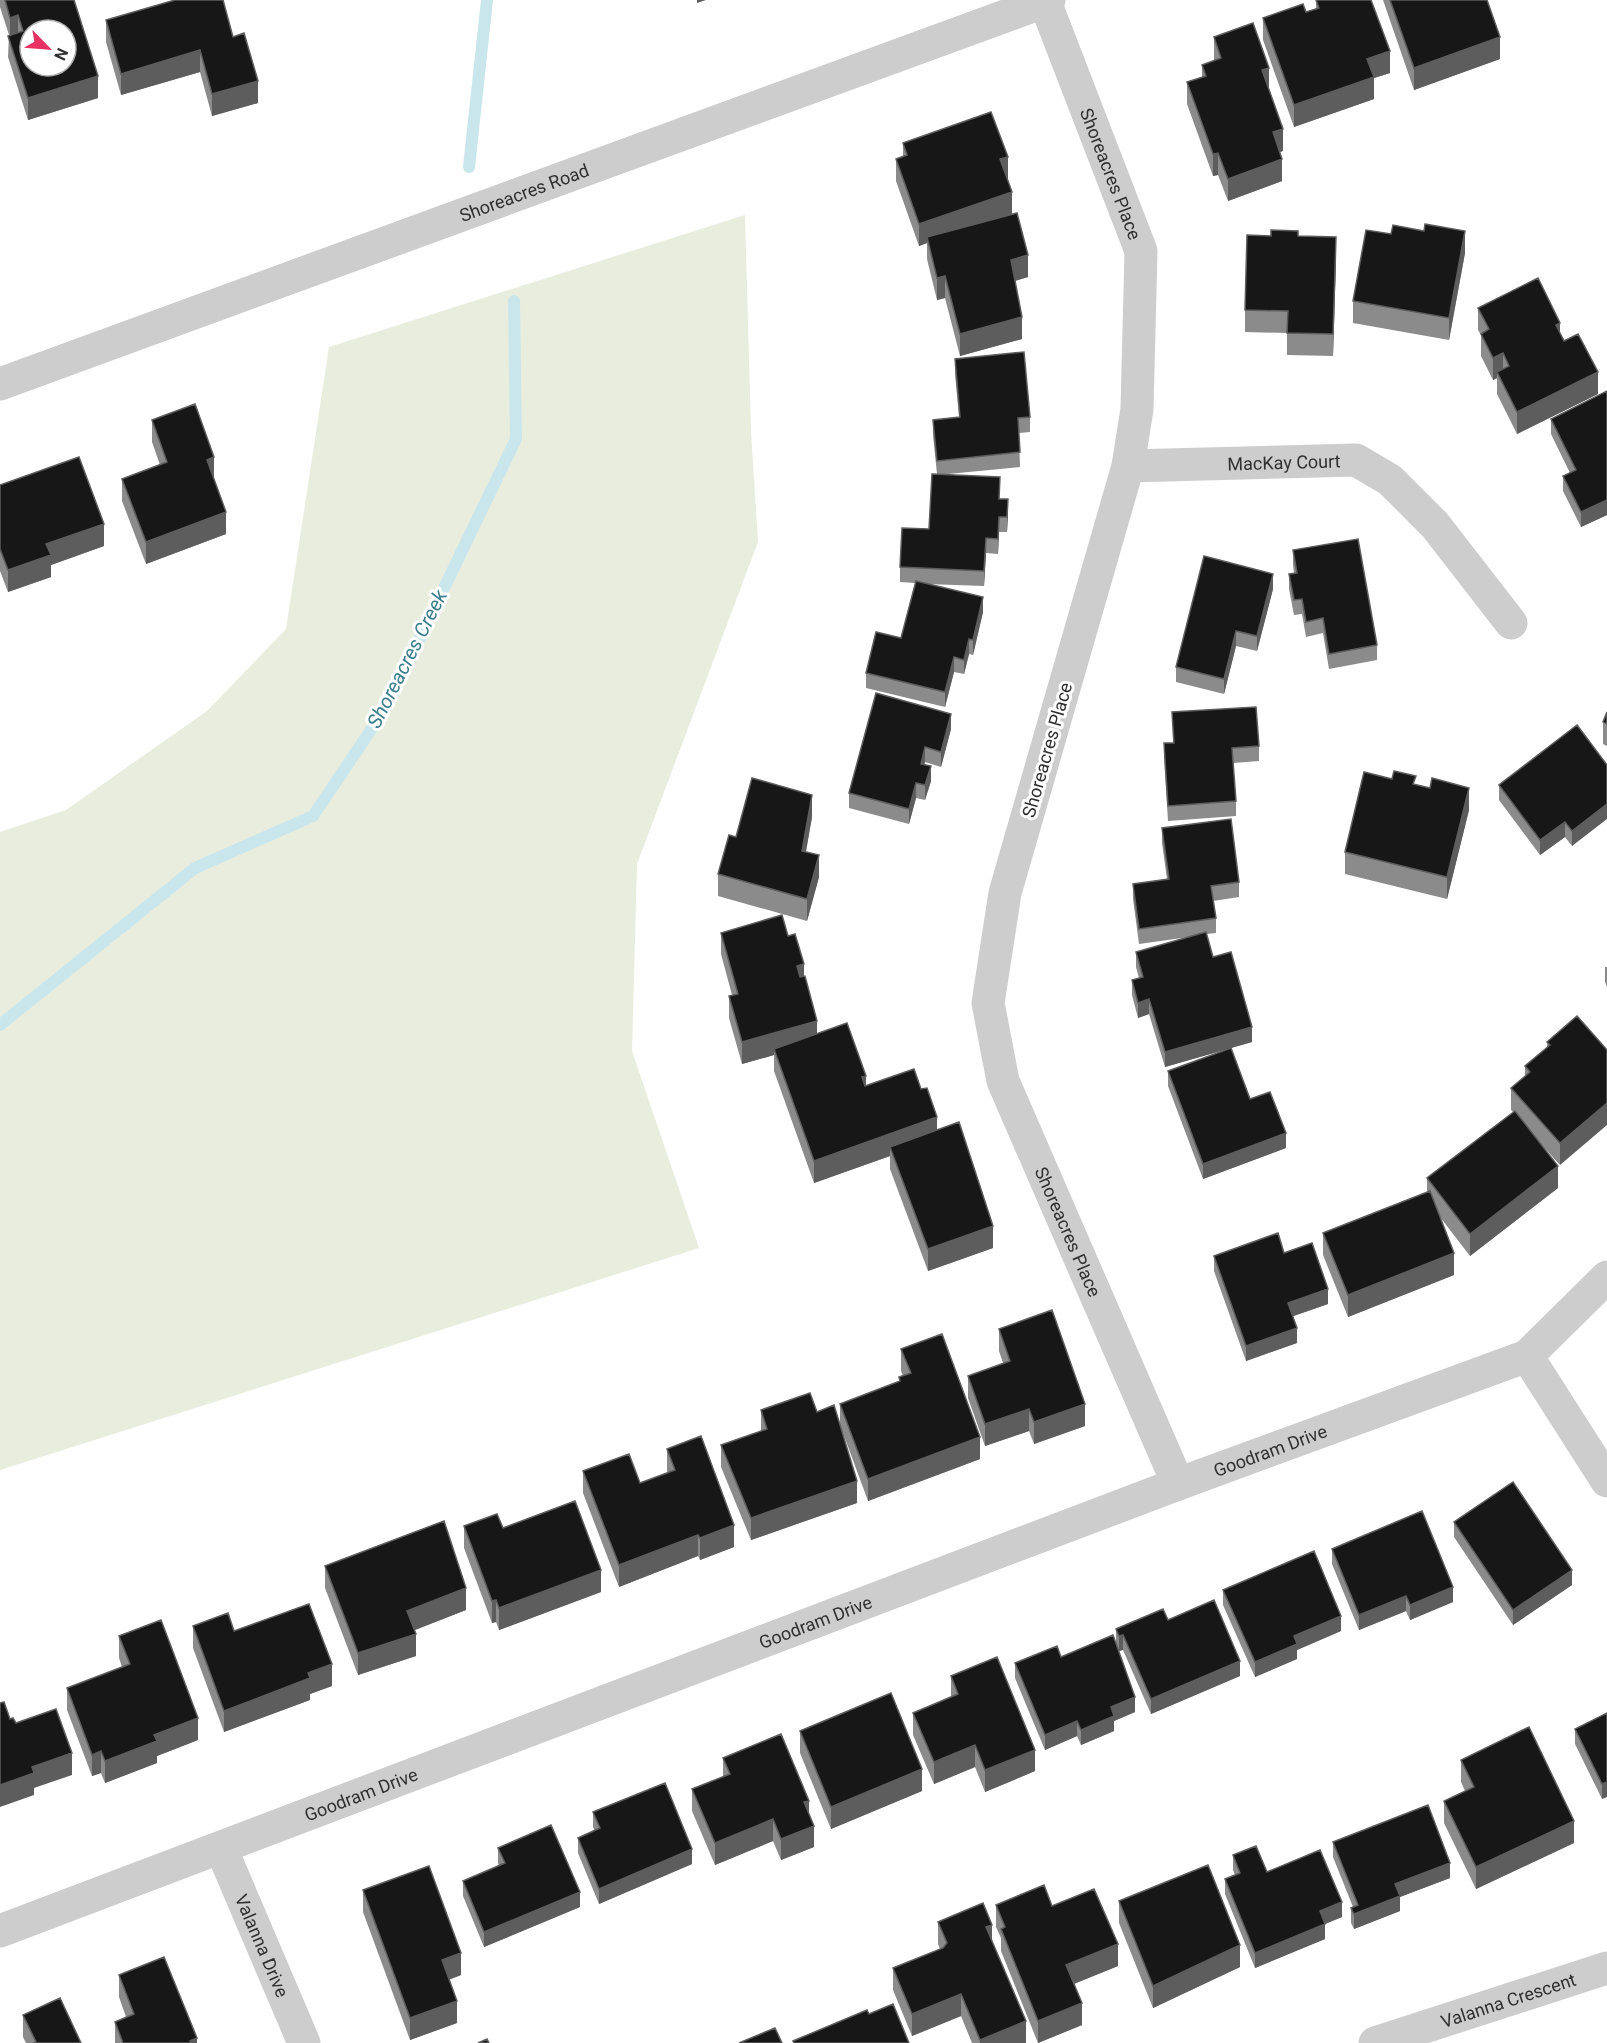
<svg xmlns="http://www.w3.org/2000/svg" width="1607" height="2043" font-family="Roboto,sans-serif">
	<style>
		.green { fill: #e9edde }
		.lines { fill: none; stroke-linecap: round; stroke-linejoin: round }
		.stream { stroke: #cae6ed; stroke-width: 12 }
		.minor { stroke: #cdcdcd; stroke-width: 33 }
		.wall { fill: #8b8b8b }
		.shaded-wall { fill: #5d5d5d }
		.building { fill: #171717; stroke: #5d5d5d; stroke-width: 1.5; fill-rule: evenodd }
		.labels { text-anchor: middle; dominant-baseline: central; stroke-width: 6; stroke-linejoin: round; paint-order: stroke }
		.street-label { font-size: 18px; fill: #303030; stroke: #fff }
		.water-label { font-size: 20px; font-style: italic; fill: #3a7e8d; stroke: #fff }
	</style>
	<rect width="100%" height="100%" fill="#fff"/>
	<!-- green -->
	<path class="green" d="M745 215 751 431 758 542 637 864 632 1051 699 1248 0 1470V832L66 810 207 711 286 629 329 347Z"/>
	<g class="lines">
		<!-- stream -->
		<path class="stream" d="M469 167 487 0
			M0 1025 195 868 313 816 387 706 516 439 514 301"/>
		<!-- minor -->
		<g class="minor">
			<path id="s1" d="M1045 2 1141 251 1137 409 1128 466 1005 893 988 1003 1003 1081 1178 1484"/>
			<path id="s2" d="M0 384 1049 0"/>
			<path id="s3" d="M1128 466 1356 460 1390 480 1435 525 1511 623"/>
			<path d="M1527 1356 1607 1481"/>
			<path id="s4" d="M221 1848 304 2043"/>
			<path id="s5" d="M0 1931 1178 1484 1527 1356 1607 1277"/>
			<path id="s6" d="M1375 2043 1607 1968"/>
		</g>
	</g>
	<!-- wall -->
	<path class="wall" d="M0 0H74L98 98 28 120 8 57 9 35 0 7Z
		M1316 0 1390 73 1374 78V99L1294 127 1263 40V18L1306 12 1316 9Z
		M1383 0H1487L1500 59 1414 90Z
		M106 20 233 37 258 103 212 116 200 72 121 95 106 42Z
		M1214 37 1269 89 1283 151 1280 152 1282 181 1228 201 1218 175 1213 176 1187 104V82L1202 77V65L1214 61Z
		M903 143 1008 179 1012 214 999 218 1028 277 1015 281 1022 339 960 356 945 298 937 300 927 259V243L919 246 896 181V159L903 156Z
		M1391 234 1465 253 1449 340 1353 323V301Z
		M1298 236 1336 259 1333 356 1287 355V333L1245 332V310Z
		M1478 308 1560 333 1598 394 1517 434 1497 394V378L1493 380 1481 356V335L1478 330Z
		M955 359 1030 417V432L1019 433 1020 467 948 474 1000 499 1008 514 1007 532H999L998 554 986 553 984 586 926 584 983 612 973 655 969 654 964 674 954 672 945 707 866 688V673L901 638 915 583 900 582V567L929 529 937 474 933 435V420L959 417 955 374Z
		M1607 391V515L1581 527 1563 491V476L1570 473 1551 434V419Z
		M152 420 214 479 226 534 146 564 122 501V479L160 465 152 442Z
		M0 485 104 546 51 565V577L8 592 0 571Z
		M1293 550 1377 645V660L1329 669 1323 633 1306 637 1302 614 1294 615 1289 589V574L1294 573 1293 565Z
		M1273 589 1257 651 1236 646 1224 694 1176 682V667Z
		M1172 712 1259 746V761L1233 763 1236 801V816L1168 821 1164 758V743H1173Z
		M1607 712V746L1603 744V722Z
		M951 729 941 767 925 762 924 764 931 781 925 800 916 798 909 824 849 808V793Z
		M1607 765 1572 846 1565 837 1540 855 1499 800V785Z
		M1416 785 1469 810 1447 899 1345 874V852Z
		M812 817 806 852 819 877 807 921 718 896V874L736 837Z
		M1162 828 1239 882V897L1213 901 1216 918V933L1207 934 1213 957 1252 1042 1231 1048 1250 1099 1286 1148 1203 1179 1168 1086V1071L1231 1048 1165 1067 1149 1014 1138 1018 1132 995V980L1139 978 1136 967V952L1189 937 1139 944 1133 899V884L1167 879 1162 843Z
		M721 933 804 976 817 1034 866 1086 921 1089 937 1130 993 1248 928 1271 890 1169V1156L814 1183 774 1071V1055L742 1064 729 1018V996L732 995 721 954Z
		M1605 967H1607V987L1605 982Z
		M1577 1016 1560 1165 1541 1144 1558 1188 1470 1256 1440 1217 1454 1275 1348 1317 1323 1255V1233L1427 1192V1178L1513 1112 1511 1110V1088L1525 1076V1066L1547 1048V1042Z
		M1284 1253 1328 1304 1293 1316 1297 1343 1246 1361 1214 1271V1256Z
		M999 1329 1085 1426 1034 1444 1029 1431 985 1446 968 1398V1376L1003 1363 999 1351Z
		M901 1349 980 1459 868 1501 843 1433 857 1503 751 1540 721 1467V1445L761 1431V1410L817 1412 840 1425V1404L899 1382V1377L903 1376 901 1371Z
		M667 1449 734 1547 700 1560 698 1556 619 1587 583 1493V1471L640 1483 668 1473 667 1471Z
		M1454 1522 1572 1585 1513 1625 1454 1537Z
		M464 1526 503 1528 601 1592 499 1630 496 1622 492 1623 464 1548Z
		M1332 1549 1453 1602 1410 1620 1406 1611 1359 1630 1332 1564Z
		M325 1566 466 1610 415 1630 416 1656 358 1675 325 1588Z
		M1223 1590 1341 1631 1297 1650V1659L1255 1677 1223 1605Z
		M193 1626 234 1631 332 1686 310 1694V1700L224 1732 193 1648Z
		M1116 1629 1240 1676 1151 1714 1123 1650 1119 1651 1116 1644Z
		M119 1636 198 1740 157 1756V1763L105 1783 101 1773 92 1776 67 1710V1688L122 1667 119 1658Z
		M1061 1657 1135 1712 1114 1721V1731L1081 1745 1077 1736 1045 1750 1015 1678V1663Z
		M951 1676 1035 1771 985 1792 975 1767 934 1784 913 1735V1713L951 1697Z
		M1607 1713 1602 1799 1575 1744V1729Z
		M800 1731 922 1791 831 1829 800 1753Z
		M723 1758 809 1813 814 1847 781 1860 773 1841 715 1865 692 1811V1789L723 1777Z
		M1461 1760 1574 1843 1476 1889 1444 1823V1801L1465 1791 1461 1782Z
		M593 1812 692 1864 599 1904 578 1853V1838L595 1831 593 1827Z
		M1333 1842 1450 1878 1400 1897V1911L1354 1929 1351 1923V1908L1353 1907 1333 1857Z
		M498 1848 580 1907 484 1947 463 1896V1881L499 1866 498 1863Z
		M1233 1855 1267 1872 1342 1917 1325 1924V1939L1255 1968 1225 1894V1879L1235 1875 1233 1870Z
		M363 1890 461 1975 449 1980 457 2023 410 2040 363 1912Z
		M1119 1901 1240 1967 1153 2008 1119 1923Z
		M996 1905 1052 1906 1118 1966 1074 1984 1082 2025 1038 2043 1001 1951V1938L996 1927Z
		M938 1922 992 1940 1026 2043H972L961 2016 912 2036 893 1990V1968L940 1949 938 1944Z
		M119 1975 197 2043H115V2022L126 2017 119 1997Z
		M23 2015 81 2043H26L23 2037Z"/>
	<!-- shaded-wall -->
	<path class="shaded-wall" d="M697 0H706L697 3Z
		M18 15V37L10 39V18Z
		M1500 37V59L1414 90V68Z
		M200 50V72L121 95V74Z
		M1390 51V73L1374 78V99L1294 127V105L1367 59Z
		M1269 68V90L1262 70Z
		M98 76V98L28 120V98Z
		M258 81V103L212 116V94Z
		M1283 129V151L1273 154V132Z
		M1218 153V175L1213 176V154Z
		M1008 157V179L1000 181V159Z
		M1282 159V181L1228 201V179Z
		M1012 192V214L928 243 927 237V243L919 246V224Z
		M1465 231V253L1449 340V318Z
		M1336 237V259L1333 356V334Z
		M1028 255V277L1011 282V260Z
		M945 276V298L937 300V278Z
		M1022 317V339L960 356V334Z
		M1560 323V345L1556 325Z
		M1503 353V375L1497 372V378L1493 380V358Z
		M1598 372V394L1517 434V412Z
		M214 457V479L207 460Z
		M1008 499V514L1007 532V517Z
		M1607 500V515L1581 527V512Z
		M226 512V534L146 564V542Z
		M999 517V532L998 554V539Z
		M104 524V546L51 565V577L8 592V570L46 544Z
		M986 538V553L984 586V571Z
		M1273 574V589L1257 651V636Z
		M983 597V612L973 655V640Z
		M1236 631V646L1224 694V679Z
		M969 639V654L964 674V660Z
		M954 657V672L945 707V692Z
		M951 714V729L941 767V752Z
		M925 747V762L921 778V764Z
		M931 766V781L925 800V785Z
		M916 783V798L909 824V809Z
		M1469 788V810L1447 899V877Z
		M812 795V817L802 873V851Z
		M1607 804V819L1572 846V831Z
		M1565 822V837L1540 855V840Z
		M819 855V877L807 921V899Z
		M804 964V985L797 988V966Z
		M1149 999V1014L1138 1018V1003Z
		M817 1021V1043L774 1049V1055L742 1064V1042Z
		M1252 1027V1042L1165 1067V1052Z
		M866 1076V1098L862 1077Z
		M1607 1103V1125L1560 1165V1143Z
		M937 1117V1139L890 1147V1156L814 1183V1161Z
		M1286 1133V1148L1203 1179V1164Z
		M1558 1166V1188L1470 1256V1234Z
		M993 1226V1248L928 1271V1249Z
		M1454 1253V1275L1348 1317V1295Z
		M1328 1289V1304L1288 1318V1303Z
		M1297 1328V1343L1246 1361V1346Z
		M1085 1404V1426L1034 1444V1422Z
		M1029 1409V1431L985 1446V1424Z
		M980 1437V1459L868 1501V1479Z
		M857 1481V1503L751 1540V1518Z
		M734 1525V1547L700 1560V1538Z
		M698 1535V1556L619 1587V1565Z
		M601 1570V1592L499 1630V1608Z
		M1572 1570V1585L1513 1625V1610Z
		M1453 1587V1602L1410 1620V1605Z
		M466 1588V1610L407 1633V1611Z
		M1406 1596V1611L1359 1630V1615Z
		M496 1600V1622L492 1623V1601Z
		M1341 1616V1631L1297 1650V1659L1255 1677V1662L1294 1636Z
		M416 1634V1656L358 1675V1653Z
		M1123 1635V1650L1119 1651V1636Z
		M1240 1661V1676L1151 1714V1699Z
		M332 1664V1686L310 1694V1700L224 1732V1711L308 1673Z
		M1135 1697V1712L1114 1721V1731L1081 1745V1730L1111 1707Z
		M198 1718V1740L157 1756V1763L105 1783V1761L154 1735Z
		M1077 1721V1736L1045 1750V1735Z
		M975 1745V1767L934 1784V1762Z
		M1035 1750V1771L985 1792V1770Z
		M101 1751V1773L92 1776V1755Z
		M72 1753V1775L34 1788V1795L0 1807V1785L32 1767Z
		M922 1769V1791L831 1829V1807Z
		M1607 1782V1797L1602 1799V1784Z
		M809 1801V1823L804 1802Z
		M773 1819V1841L715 1865V1843Z
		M1574 1821V1843L1476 1889V1867Z
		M814 1826V1847L781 1860V1839Z
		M692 1849V1864L599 1904V1889Z
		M1450 1863V1878L1400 1897V1911L1354 1929V1914L1395 1884Z
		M580 1892V1907L484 1947V1932Z
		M1342 1902V1917L1325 1924V1939L1255 1968V1953L1320 1911Z
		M992 1925V1947L986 1927Z
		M1118 1944V1966L1066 1987V1965Z
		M1240 1945V1967L1153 2008V1986Z
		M461 1953V1975L442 1982V1960Z
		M961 1994V2016L912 2036V2014Z
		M457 2001V2023L410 2040V2018Z
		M1082 2003V2025L1038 2043V2021Z
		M1026 2021V2043H980V2040Z
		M197 2038V2043H190V2041Z"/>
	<!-- building -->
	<path class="building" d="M5 0H74L98 76 28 98 8 36 23 31 18 15 10 18ZM30 30H66V66H30Z
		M175 0H223L233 37 244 33 258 81 212 94 200 50 121 74 106 20Z
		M1316 0H1371L1390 51 1367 59 1374 77 1294 105 1263 18 1303 4 1306 12 1319 8Z
		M1390 0H1487L1500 37 1414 68Z
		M1253 23 1269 68 1262 70 1283 129 1273 132 1282 159 1228 179 1218 153 1213 154 1187 82 1206 76 1202 65 1221 58 1214 37Z
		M991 112 1008 157 1000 159 1012 192 919 224 896 159 907 155 903 143Z
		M1017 213 1028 255 1011 260 1022 317 960 334 945 276 937 278 927 237Z
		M1425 224 1465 231 1449 318 1353 301 1366 230 1391 234 1393 225 1424 231Z
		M1271 230 1298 231V236L1336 237 1333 334 1287 333 1288 311 1245 310 1247 235 1271 236Z
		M1538 278 1560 323 1556 325 1564 341 1578 334 1598 372 1517 412 1497 372 1509 366 1503 353 1493 358 1481 334 1489 329 1478 308Z
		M1024 352 1030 417 1018 418 1020 452 937 461 933 420 960 417 955 359Z
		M1607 391V500L1581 512 1563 476 1576 470 1551 419Z
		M195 404 214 457 207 460 226 512 146 542 122 479 167 462 152 420Z
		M79 457 104 524 46 544 51 555 8 570 0 549V485Z
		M932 474 1000 477 999 499H1008L1007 517H999L998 539 986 538 984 571 900 567 902 528 929 529Z
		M1358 539 1377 645 1329 654 1323 618 1306 622 1302 599 1294 600 1289 574 1297 573 1293 550Z
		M1204 556 1273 574 1257 636 1236 631 1224 679 1176 667Z
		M916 581 983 597 973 640 969 639 964 660 954 657 945 692 866 673 876 632 901 638Z
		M876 693 951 714 941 752 925 747 921 764 931 766 925 785 916 783 909 809 849 793Z
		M1256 707 1259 746 1232 748 1236 801 1168 806 1164 743H1174L1172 712Z
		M1607 712V724L1603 722Z
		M1577 725 1607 765V804L1572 831 1565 822 1540 840 1499 785Z
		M1394 771 1416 776 1413 784 1430 788 1432 778 1469 788 1447 877 1345 852 1364 772 1392 779Z
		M752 778 812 795 802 851 819 855 807 899 718 874 729 835 736 837Z
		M1231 819 1239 882 1211 886 1216 918 1139 929 1133 884 1169 879 1162 828Z
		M782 915 788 936 795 934 804 964 797 966 800 977 805 976 817 1021 742 1042 729 996 738 994 721 933Z
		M1206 932 1213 957 1231 952 1252 1027 1165 1052 1149 999 1138 1003 1132 980 1143 977 1136 952Z
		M1577 1016 1607 1050V1103L1560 1143 1511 1088 1530 1072 1525 1066 1550 1045 1547 1042Z
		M847 1023 866 1076 862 1077 865 1086 914 1069 921 1089 927 1088 937 1117 814 1161 774 1049Z
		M1231 1048 1250 1099 1270 1092 1286 1133 1203 1164 1168 1071Z
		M1515 1111 1558 1166 1470 1234 1427 1178Z
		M959 1122 993 1226 928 1249 890 1147Z
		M1430 1191 1454 1253 1348 1295 1323 1233Z
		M1278 1233 1284 1253 1312 1243 1328 1289 1288 1303 1297 1328 1246 1346 1214 1256Z
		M1052 1310 1085 1404 1034 1422 1029 1409 985 1424 968 1376 1010 1361 999 1329Z
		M942 1334 980 1437 868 1479 840 1404 900 1381 899 1377 911 1373 901 1349Z
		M810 1393 817 1412 834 1405 857 1481 751 1518 721 1445 767 1429 761 1410Z
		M701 1436 734 1525 700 1538 698 1535 619 1565 583 1471 629 1454 640 1483 675 1470 667 1449Z
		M1513 1482 1572 1570 1513 1610 1454 1522Z
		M575 1501 601 1570 499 1608 496 1600 492 1601 464 1526 497 1514 503 1528Z
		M1422 1511 1453 1587 1410 1605 1406 1596 1359 1615 1332 1549Z
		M444 1521 466 1588 407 1611 416 1634 358 1653 325 1566Z
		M1314 1551 1341 1616 1294 1636 1297 1644 1255 1662 1223 1590Z
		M1214 1600 1240 1661 1151 1699 1123 1635 1119 1636 1116 1629 1163 1609 1168 1620Z
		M309 1604 332 1664 308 1673 310 1678 224 1711 193 1626 228 1613 234 1631Z
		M161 1620 198 1718 154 1735 157 1741 105 1761 101 1751 92 1755 67 1688 130 1664 119 1636Z
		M1113 1635 1135 1697 1111 1707 1114 1716 1081 1730 1077 1721 1045 1735 1015 1663 1057 1646 1061 1657Z
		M997 1657 1035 1750 985 1770 975 1745 934 1762 913 1713 958 1694 951 1676Z
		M891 1693 922 1769 831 1807 800 1731Z
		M4 1702 10 1719 13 1718 16 1723 56 1709 72 1753 32 1767 34 1773 0 1785V1703Z
		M1607 1713V1782L1602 1784 1575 1729Z
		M1529 1727 1574 1821 1476 1867 1444 1801 1474 1787 1461 1760Z
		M781 1734 809 1801 804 1802 814 1826 781 1839 773 1819 715 1843 692 1789 730 1774 723 1758Z
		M665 1783 692 1849 599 1889 578 1838 600 1828 593 1812Z
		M1428 1805 1450 1863 1395 1884 1400 1896 1354 1914 1351 1908 1358 1905 1333 1842Z
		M551 1825 580 1892 484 1932 463 1881 505 1863 498 1848Z
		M1256 1846 1267 1872 1320 1850 1342 1902 1320 1911 1325 1924 1255 1953 1225 1879 1240 1873 1233 1855Z
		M1208 1865 1240 1945 1153 1986 1119 1901Z
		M429 1866 461 1953 442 1960 457 2001 410 2018 363 1890Z
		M1044 1885 1052 1906 1094 1889 1118 1944 1066 1965 1082 2003 1038 2021 1001 1929 1005 1927 996 1905Z
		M983 1903 992 1925 986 1927 1026 2021 980 2040 961 1994 912 2014 893 1968 943 1948 947 1943 938 1922Z
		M164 1957 197 2038 190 2041 191 2043H123L115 2022 134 2014 119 1975Z
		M60 1998 81 2043H34L36 2042 23 2015Z
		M893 2004 909 2043H794L793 2041 867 2010 869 2014Z
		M775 2028 782 2043H739Z
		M487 2039 489 2043H478Z"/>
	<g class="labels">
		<!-- street labels -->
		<g class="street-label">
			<text stroke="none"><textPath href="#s1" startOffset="184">Shoreacres Place</textPath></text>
			<text stroke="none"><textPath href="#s2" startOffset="558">Shoreacres Road</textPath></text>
			<text stroke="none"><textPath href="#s3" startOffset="156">MacKay Court</textPath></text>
			<text transform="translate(1047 750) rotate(-74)">Shoreacres Place</text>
			<text stroke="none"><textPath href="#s1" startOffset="1282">Shoreacres Place</textPath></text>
			<text stroke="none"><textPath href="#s5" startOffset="1358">Goodram Drive</textPath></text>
			<text stroke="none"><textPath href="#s5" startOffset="872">Goodram Drive</textPath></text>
			<text stroke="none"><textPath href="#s5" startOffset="386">Goodram Drive</textPath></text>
			<text stroke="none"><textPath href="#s4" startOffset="106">Valanna Drive</textPath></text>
			<text stroke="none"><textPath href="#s6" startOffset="140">Valanna Crescent</textPath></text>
		</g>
		<!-- water labels -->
		<g class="water-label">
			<text transform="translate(407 659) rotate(-63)">Shoreacres Creek</text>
		</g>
	</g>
	<!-- north arrow -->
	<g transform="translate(48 48) rotate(115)"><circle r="28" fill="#ffffff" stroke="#acacac" stroke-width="1.5"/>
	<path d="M0-4.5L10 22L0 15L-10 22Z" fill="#e93062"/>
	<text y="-9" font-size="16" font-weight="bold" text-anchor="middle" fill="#303030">N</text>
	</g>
</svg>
